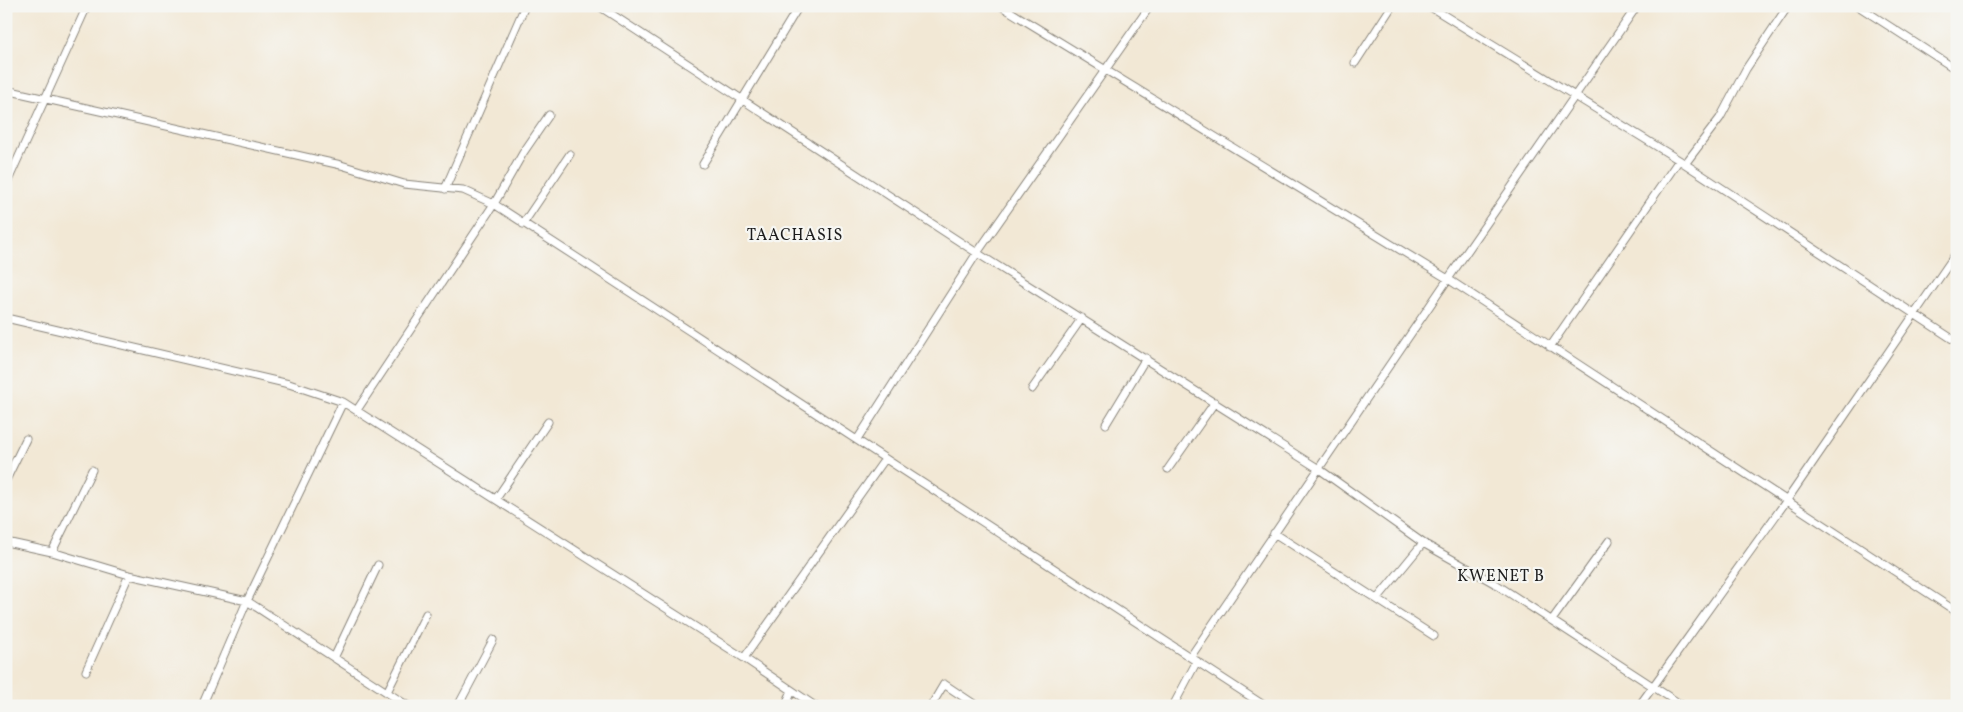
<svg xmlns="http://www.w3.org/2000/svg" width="1963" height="712" font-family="Vollkorn,serif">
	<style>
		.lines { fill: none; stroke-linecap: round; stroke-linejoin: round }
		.street-casing { stroke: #878278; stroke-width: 9 }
		.street { stroke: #fff; stroke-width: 7 }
		.labels { text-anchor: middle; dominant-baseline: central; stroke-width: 4.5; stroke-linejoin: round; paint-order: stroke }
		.quarter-label { font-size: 16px; letter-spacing: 1px; fill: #1c1c1c; stroke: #f6f6f2 }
	</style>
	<rect width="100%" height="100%" fill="#f6f6f2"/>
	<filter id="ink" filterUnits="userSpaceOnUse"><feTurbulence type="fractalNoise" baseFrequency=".02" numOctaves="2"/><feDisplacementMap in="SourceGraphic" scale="10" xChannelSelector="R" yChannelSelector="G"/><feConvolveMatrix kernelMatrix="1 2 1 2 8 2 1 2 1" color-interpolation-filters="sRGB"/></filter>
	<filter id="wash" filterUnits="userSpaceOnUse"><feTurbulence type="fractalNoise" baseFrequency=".0096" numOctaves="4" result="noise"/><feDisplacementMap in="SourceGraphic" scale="20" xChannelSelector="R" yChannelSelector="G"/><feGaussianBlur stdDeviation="1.12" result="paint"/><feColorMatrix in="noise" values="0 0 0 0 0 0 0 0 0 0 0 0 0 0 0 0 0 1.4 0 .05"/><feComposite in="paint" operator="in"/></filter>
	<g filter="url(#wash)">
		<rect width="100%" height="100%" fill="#f2e8d5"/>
	</g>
	<g filter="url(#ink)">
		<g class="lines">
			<defs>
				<path id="street" d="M599 6 977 253 1319 469 1423 543 1494 583 1683 706
					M1001 6 1448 279 1957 612
					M1429 6 1679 160 1957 342
					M1858 6 1957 70
					M1355 63 1392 6
					M6 90 341 165 404 184 463 190 494 204 579 259 1265 706
					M703 164 799 6
					M1685 164 1720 118 1746 69 1788 6
					M6 185 87 6
					M445 189 525 6
					M523 224 570 154
					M6 318 289 384 343 402 744 658 815 706
					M1550 347 1679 160
					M1032 389 1082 318
					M357 410 494 204 523 153 549 115
					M1106 424 1146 358
					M857 440 977 253 1150 6
					M1168 469 1215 402
					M6 480 26 439
					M496 499 548 422
					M1274 533 1434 636
					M6 542 52 552 129 575 247 601 408 706
					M52 552 92 470
					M1377 599 1423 543
					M1552 620 1609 541
					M1191 656 1448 279 1637 6
					M334 658 378 565
					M744 658 885 459
					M86 671 129 575
					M387 692 426 614
					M202 706 247 601 343 402
					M458 706 493 640
					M785 706 792 691
					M931 706 944 684 974 704
					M1173 706 1197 661
					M1639 706 1787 500 1957 252"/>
			</defs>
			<!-- street casing -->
			<use href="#street" class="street-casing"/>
			<!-- street -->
			<use href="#street" class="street"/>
		</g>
	</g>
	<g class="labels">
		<!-- quarter labels -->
		<g class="quarter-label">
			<text x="795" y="236">TAACHASIS</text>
			<text x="1501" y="577">KWENET B</text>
		</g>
	</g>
	<!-- margin -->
	<rect width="1963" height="712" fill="none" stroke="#f6f6f2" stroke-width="25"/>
</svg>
